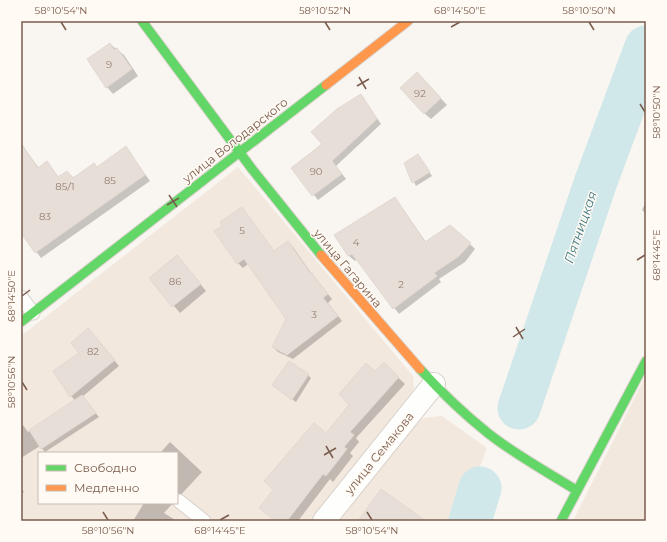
<svg xmlns="http://www.w3.org/2000/svg" width="667" height="542" font-family="Montserrat,sans-serif">
	<style>
		.residential { fill: #f2e8de; fill-rule: evenodd }
		.shadow { fill: #0003 }
		.lines { fill: none; stroke-linecap: round; stroke-linejoin: round }
		.river { stroke: #d0e8ea; stroke-width: 43 }
		.building { fill: #e6ded7; stroke: #e2d8d2 }
		.lane-casing { stroke: #d7d1cb; stroke-width: 15 }
		.street-casing { stroke: #d7d1cb; stroke-width: 24 }
		.fast-casing { stroke: #d9d2cb; stroke-width: 11 }
		.slow-casing { stroke: #d9d2cb; stroke-width: 11 }
		.lane { stroke: #fefefd; stroke-width: 13 }
		.street { stroke: #fefefd; stroke-width: 22 }
		.fast { stroke: #63d668; stroke-width: 9 }
		.slow { stroke: #ff974d; stroke-width: 9 }
		.ticks { fill: none; stroke: #7a5c4d; stroke-width: 1.5 }
		.labels { text-anchor: middle; dominant-baseline: central; stroke-width: 3; stroke-linejoin: round; paint-order: stroke }
		.number-label { font-size: 10px; fill: #977e72 }
		.street-label { font-size: 12px; fill: #7a5c4d; stroke: #fffaf3 }
		.water-label { font-size: 13px; font-style: italic; fill: #437c86; stroke: #fffaf3 }
		.neatline { fill: none; stroke: #7a5c4d; stroke-width: 1.5 }
		.ticks-label { font-size: 10px; text-anchor: middle; fill: #7a5c4d }
	</style>
	<rect width="100%" height="100%" fill="#f9f5f0"/>
	<!-- residential -->
	<path class="residential" d="M238 167 413 376 414 388 409 401 312 521H21V336ZM39 453H177V503H39Z
		M646 375V521H573Z
		M442 416 487 448 459 521H334L416 419Z"/>
	<!-- shadow -->
	<path class="shadow" d="M110 44 124 55 138 76 113 94 107 87Z
		M424 80 447 105 431 119 424 113Z
		M361 95 381 124 336 166 346 179 318 200 292 168 323 144Z
		M126 148 150 181 41 258 21 231V154L26 151 39 168 47 162 59 178 67 172 74 178 97 168Z
		M421 159 432 176 416 186 405 164Z
		M395 198 426 242 470 244 475 249 465 262 439 279 441 282 399 314 357 259 355 261 349 256 335 236Z
		M646 201V214L642 210Z
		M242 208 274 252 288 242 293 247 311 273 332 299 328 303 342 321 293 359 278 352 273 347 287 319 248 264 243 268 238 263Z
		M183 263 206 291 180 313 150 278Z
		M94 335 119 366 82 397 99 417 45 452 40 446 21 458V426L23 425 28 432 75 401 54 371 81 353Z
		M384 364 405 384 356 438 359 442 350 453 353 456 333 482 330 479 298 521H275L260 508 326 434Z
		M308 375 311 378 296 402 276 388Z
		M170 442 202 472 177 499V453H160Z
		M21 488 24 492 21 494Z
		M144 503H173L164 513 177 521H133Z"/>
	<g class="lines">
		<!-- river -->
		<path class="river" d="M519 408 596 181 646 47
			M470 521 480 488"/>
	</g>
	<!-- building -->
	<path class="building" d="M110 43 114 50 117 48 132 69 106 88 87 59Z
		M417 72 441 98 424 114 400 88Z
		M361 94 377 119 332 161 342 174 312 196 291 168 322 144 311 132 337 109Z
		M21 143 38 168 47 161 58 177 67 171 73 178 94 163 97 167 126 146 145 175 35 253 21 233Z
		M418 154 430 172 412 183 404 163Z
		M395 197 425 242 450 225 471 243 459 256 434 273 437 276 393 309 358 262 352 254 348 256 334 235Z
		M242 207 274 251 288 241 310 273 311 272 328 294 323 298 338 316 287 355 272 347 286 319 244 259 237 264 214 231 222 226 220 222Z
		M177 255 201 284 172 307 149 278Z
		M88 328 115 360 70 397 53 371 79 353 71 343Z
		M289 361 309 374 292 400 272 385Z
		M384 362 399 377 350 432 354 435 344 447 347 449 326 476 323 474 287 521H275L259 508 273 490 264 481 314 423 326 433 349 405 339 394 366 363 375 371Z
		M82 395 96 413 41 449 29 430Z
		M381 489 426 521H358Z"/>
	<g class="lines">
		<defs>
			<path id="lane" d="M21 297 33 313
				M179 501 204 521"/>
			<path id="street" d="M324 521 434 384"/>
			<path id="fast" d="M142 21 252 169 321 255
				M21 322 326 85
				M420 369C441 392 464 414 489 434 516 455 547 472 576 490
				M561 521 646 361"/>
			<path id="slow" d="M326 85 408 21
				M321 255 420 369"/>
		</defs>
		<!-- lane casing -->
		<use href="#lane" class="lane-casing"/>
		<!-- street casing -->
		<use href="#street" class="street-casing"/>
		<!-- fast casing -->
		<use href="#fast" class="fast-casing"/>
		<!-- slow casing -->
		<use href="#slow" class="slow-casing"/>
		<!-- lane -->
		<use href="#lane" class="lane"/>
		<!-- street -->
		<use href="#street" class="street"/>
		<!-- fast -->
		<use href="#fast" class="fast"/>
		<!-- slow -->
		<use href="#slow" class="slow"/>
	</g>
	<!-- ticks -->
	<path class="ticks" d="M61 22 66 30M325 22 330 30M589 22 594 30M451 27 460 22M359 77 366 89M357 86 369 79M640 104 645 112M169 195 177 207M167 205 179 198M637 260 645 255M22 296 30 290M516 327 523 339M513 337 525 329M22 382 27 390M326 446 333 458M324 455 336 448M103 512 108 520M367 512 372 520M220 520 229 515"/>
	<g class="labels">
		<!-- number labels -->
		<g class="number-label">
			<text x="109" y="64">9</text>
			<text x="420" y="93">92</text>
			<text x="316" y="171">90</text>
			<text x="110" y="180">85</text>
			<text x="65" y="186">85/1</text>
			<text x="45" y="216">83</text>
			<text x="242" y="230">5</text>
			<text x="356" y="242">4</text>
			<text x="175" y="281">86</text>
			<text x="401" y="284">2</text>
			<text x="314" y="314">3</text>
			<text x="93" y="351">82</text>
		</g>
		<!-- street labels -->
		<g class="street-label">
			<text transform="translate(235 140) rotate(-38)">улица Володарского</text>
			<text transform="translate(348 268) rotate(50)">улица Гагарина</text>
			<text transform="translate(379 453) rotate(-51)">улица Семакова</text>
		</g>
		<!-- water labels -->
		<g class="water-label">
			<text transform="translate(580 227) rotate(-71)">Пятницкая</text>
		</g>
	</g>
	<!-- border -->
	<rect width="667" height="542" fill="none" stroke="#fffaf3" stroke-width="44"/>
	<!-- legend -->
	<rect x="38" y="452" width="140" height="52" fill="#fffaf3" stroke="#cabbb1"/>
	<rect x="46" y="465" width="20" height="6" fill="#63d668" stroke="#cabbb1"/>
	<text x="74" y="472" font-size="12" fill="#7a5c4d">Свободно</text>
	<rect x="46" y="485" width="20" height="6" fill="#ff974d" stroke="#cabbb1"/>
	<text x="74" y="492" font-size="12" fill="#7a5c4d">Медленно</text>
	<rect x="22" y="22" width="623" height="498" class="neatline"/>
	<g class="ticks-label">
		<text x="61" y="14">58°10'54"N</text>
		<text x="325" y="14">58°10'52"N</text>
		<text x="460" y="14">68°14'50"E</text>
		<text x="589" y="14">58°10'50"N</text>
		<text transform="translate(656 112) rotate(-90)" y="4">58°10'50"N</text>
		<text transform="translate(656 255) rotate(-90)" y="4">68°14'45"E</text>
		<text transform="translate(11 296) rotate(-90)" y="4">68°14'50"E</text>
		<text transform="translate(11 382) rotate(-90)" y="4">58°10'56"N</text>
		<text x="108" y="534">58°10'56"N</text>
		<text x="220" y="534">68°14'45"E</text>
		<text x="372" y="534">58°10'54"N</text>
	</g>
</svg>
